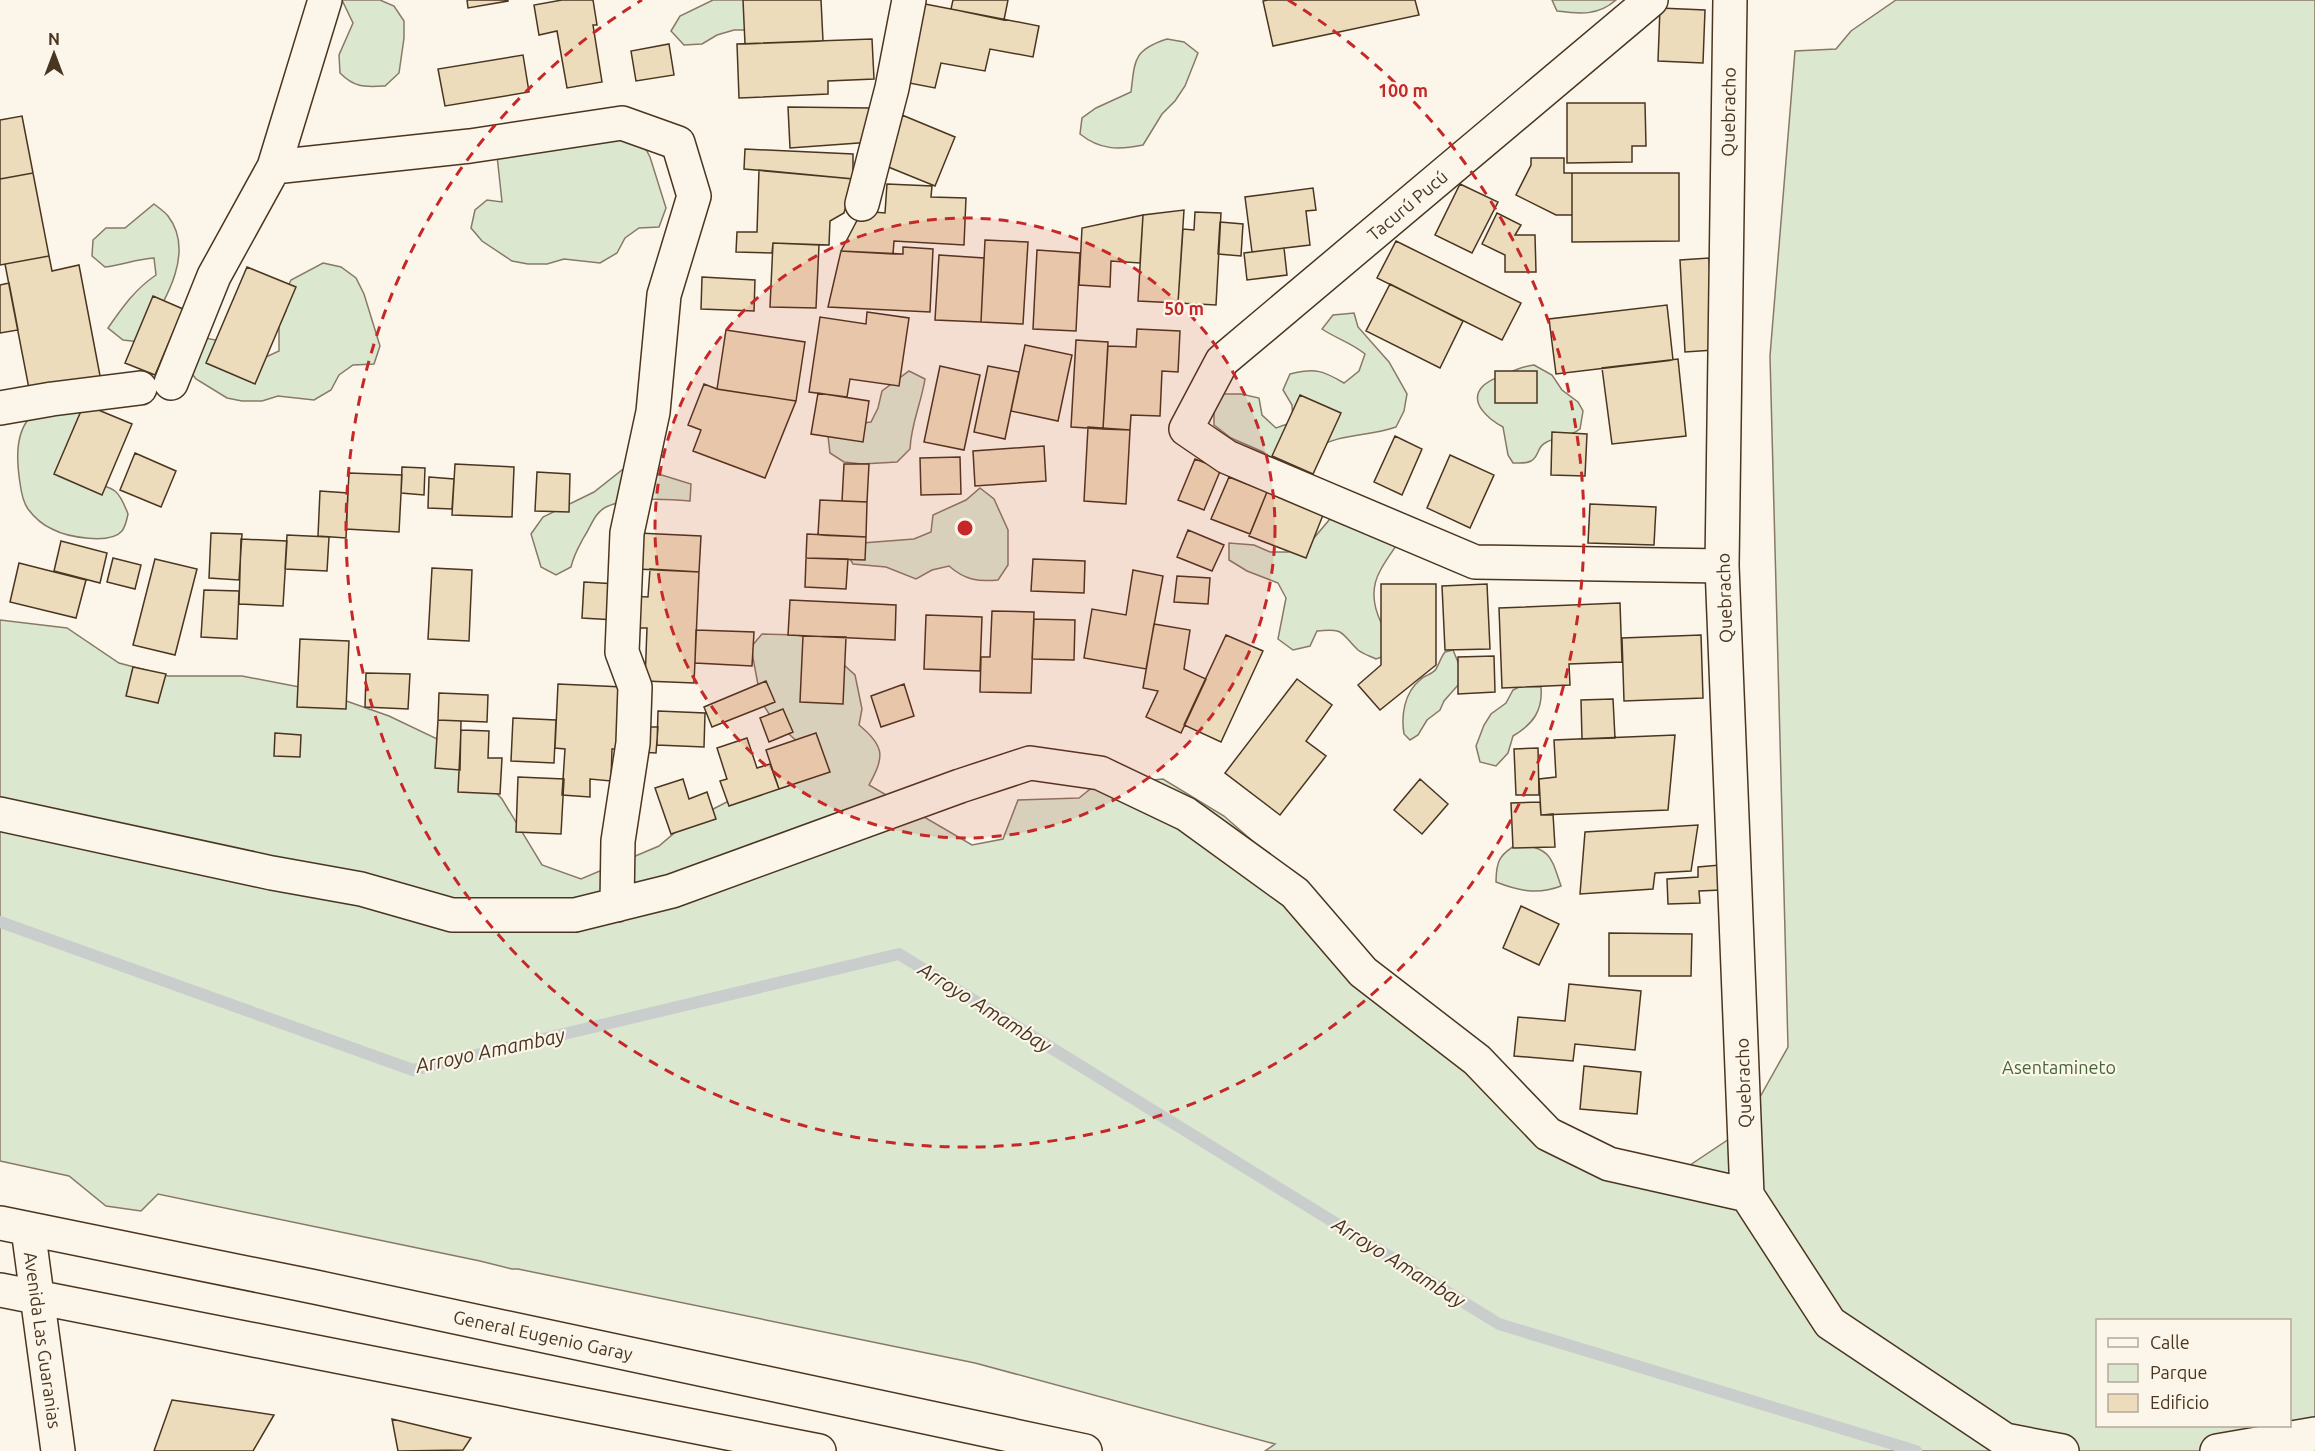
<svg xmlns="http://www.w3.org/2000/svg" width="2315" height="1451" font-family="Ubuntu,sans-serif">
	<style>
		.green { fill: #dce7d0; stroke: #887966; stroke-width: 1.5; fill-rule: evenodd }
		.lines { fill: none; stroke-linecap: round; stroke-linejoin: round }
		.stream { stroke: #c9cecd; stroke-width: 12 }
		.building { fill: #ecdcbc; stroke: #4a3520; stroke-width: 1.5 }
		.minor-casing { stroke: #4a3520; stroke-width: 36 }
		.minor { stroke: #fbf6e9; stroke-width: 33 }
		.ring { fill: none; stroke: #c62828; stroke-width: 3; stroke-dasharray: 10 8 }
		.labels { text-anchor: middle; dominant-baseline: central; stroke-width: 4.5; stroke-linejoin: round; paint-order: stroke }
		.street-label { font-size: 18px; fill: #4a3520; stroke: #fbf6e9 }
		.park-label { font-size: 18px; fill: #436837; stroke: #fbf6e9 }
		.water-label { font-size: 20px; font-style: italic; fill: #4a3520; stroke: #fbf6e9 }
		.centre { fill: #c62828; stroke: #fbf6e9; stroke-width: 3 }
		.ring-label { font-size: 18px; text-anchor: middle; font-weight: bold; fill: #c62828; stroke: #fbf6e9; stroke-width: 4.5; stroke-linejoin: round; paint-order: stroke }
	</style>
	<rect width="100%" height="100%" fill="#fbf6e9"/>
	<!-- green -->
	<path class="green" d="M342 0H380L394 6 404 21V38L399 73 385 86C364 87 355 88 340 73L339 55 353 23Z
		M713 0H763L768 30H734L717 35 702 44 684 45 671 31 680 16Z
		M1552 0H1616C1598 16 1580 14 1557 11Z
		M1896 0H2315V1451H1265L1275 1444 975 1363 518 1269H512L480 1261 158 1194 141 1211 106 1206 69 1176 0 1161V620L67 628 119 663 168 676H242L315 690 389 716 452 746 502 799 542 865 581 879 659 846 686 823 752 789H770L777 772 808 752 771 717 761 701 751 647 762 634 797 635 815 639 855 675 862 709 859 725C886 747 884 757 869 785L972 845 1003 839 1018 800 1079 798 1094 786 1163 779 1224 816 1280 865 1537 1138 1681 1171 1741 1131 1788 1047 1770 356 1795 51 1836 49 1851 31ZM2098 1320H2290V1426H2098Z
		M1167 39 1184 42 1198 53 1185 86 1175 101 1162 114 1143 145C1118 150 1100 150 1080 134L1082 118 1096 108 1131 92C1135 60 1133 50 1167 39Z
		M592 134 641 140 650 157 666 208 659 227 639 228 625 238 617 253 600 263 564 259 547 264H528L512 261 482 241 471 228 475 210 487 200 502 202 496 146Z
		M154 204C159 208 165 212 168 216 198 255 160 308 140 342L123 340 108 328C122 308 135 289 156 275L154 258C137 259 122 265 105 267L92 256 93 240 106 228H125Z
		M323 263 341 267 356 278 364 294 380 346 374 364 353 365 339 375 331 390 314 400 278 396 262 401H242L227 398 196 379 186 366 201 337 234 344 264 358 279 351V326L286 311 284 295 291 280Z
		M1354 313 1358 327 1389 362 1407 394 1404 411 1396 427C1367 437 1340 433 1314 449L1310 465 1295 470 1278 464 1263 452 1231 438 1214 425V407L1224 394H1241L1259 398 1262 415 1276 428 1293 422 1292 405 1283 390 1290 374C1315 368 1322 370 1344 383L1359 371 1365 354C1352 343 1337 339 1322 329L1333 315Z
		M1534 365 1552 375 1562 390 1578 402 1583 411 1580 429C1570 437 1556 436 1545 443 1537 447 1539 457 1531 461 1526 464 1519 463 1513 463L1508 455 1503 427C1490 420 1468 403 1482 387 1487 381 1496 378 1503 375 1513 371 1523 366 1534 365Z
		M909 371 925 379C921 404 911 424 910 449L897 462 862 464 844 462 830 453 828 436 854 424 871 422 878 408 882 391Z
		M77 403 89 419 90 483C115 487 119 490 128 514 127 519 125 527 122 531 110 545 67 537 52 529 43 525 34 517 28 509 23 502 21 491 20 483 16 457 14 424 41 408 49 403 67 404 77 403Z
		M639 468 691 484 690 501C667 499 628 497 606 507 594 513 591 527 584 537 578 548 574 554 571 567L556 575 541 567 531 534 543 517 594 492 622 470Z
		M980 488 994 499 1008 530V565L998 580C978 582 965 580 949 566L932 570 916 579 886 567 853 564 845 550 862 543 914 539 931 532 933 515 966 500Z
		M1330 519 1347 526 1369 523 1398 543C1392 552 1385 561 1380 571 1364 600 1383 627 1396 652L1376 659C1370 656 1363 654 1358 650 1340 633 1346 628 1317 631L1310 646 1293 650 1278 639 1286 598 1278 583 1247 571 1229 560V543L1254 545 1270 552H1288L1308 545Z
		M1453 650 1460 667 1459 684 1444 701 1440 710 1427 720 1418 735 1410 740 1404 734C1401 716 1404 693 1420 680 1424 675 1432 675 1436 669 1439 664 1441 657 1445 652Z
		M1521 686 1541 687C1543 711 1533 724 1513 736L1508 753 1496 766 1480 762 1476 746 1484 725 1491 714 1506 703 1513 690Z
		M1519 843C1552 850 1551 857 1561 886 1538 895 1519 891 1496 882 1496 860 1500 854 1519 843Z"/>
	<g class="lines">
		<!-- stream -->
		<path class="stream" d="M0 922 413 1070 899 954 1499 1324 1916 1451"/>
	</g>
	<!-- building -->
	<path class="building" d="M467 0H508V1L468 8Z
		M562 0H593L597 25H593L602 82 567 88 557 31 539 35 534 5Z
		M743 0H821L823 41 745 44Z
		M953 0H1008L1004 20 951 9Z
		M1268 0H1415L1419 15 1273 46 1263 1Z
		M925 4 1039 26 1033 57 990 49 985 71 941 63 935 88 909 83Z
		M1660 8 1705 10 1703 63 1658 61Z
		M872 39 874 79 828 81V94L739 98 737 44Z
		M669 44 674 75 636 81 631 51Z
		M523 55 529 92 445 106 438 69Z
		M1567 103H1645L1646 146H1632V162L1567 163Z
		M788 107 870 108 872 142 790 148Z
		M902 115 955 137 935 186 881 164Z
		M22 116 33 173 0 179V120Z
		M745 149 853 154V179L744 169Z
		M1531 158H1564V173H1572V215H1556L1516 195 1531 165Z
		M759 170 853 179 844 213 830 221 829 245 773 243 772 253 736 252 737 232H757Z
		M33 173 49 256 0 265V179Z
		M1572 173H1679V241L1572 242Z
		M887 184 932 186 931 197 966 198 964 245 894 241 893 254 841 251 862 211 885 213Z
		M1460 184 1498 202 1472 253 1435 235Z
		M1313 188 1316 210 1306 211 1310 245 1252 252 1245 197Z
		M1184 210 1178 303 1138 301 1143 215Z
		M1195 212 1221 213 1216 305 1178 303 1183 229 1194 230Z
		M1497 213 1521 225 1515 235H1535L1536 272H1505V255L1482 244Z
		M1143 215 1140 263 1111 261 1110 287 1079 285 1082 228Z
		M1220 222 1243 224 1241 256 1218 254Z
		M985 240 1028 242 1023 324 981 322Z
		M1396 241 1521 303 1502 340 1377 278Z
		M773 243 819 245 816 308 770 307Z
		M903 247 933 249 930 312 828 307 841 251 903 254Z
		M1284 248 1287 275 1247 280 1244 253Z
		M1037 250 1080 253 1076 331 1033 329Z
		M939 255 984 258 981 322 935 320Z
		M49 256 52 271 79 265 101 381 30 394 5 264Z
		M1709 258 1714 350 1685 352 1680 260Z
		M247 267 296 287 255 384 206 363Z
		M702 277 755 280 754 311 701 309Z
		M9 283 18 330 0 333V285Z
		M1390 284 1463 321 1440 368 1366 331Z
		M153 296 183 309 155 375 125 363Z
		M1667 305 1673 360 1556 374 1549 319Z
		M867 312 909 318 899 386 850 379 847 397 809 392 820 317 866 324Z
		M1137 329 1180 331 1178 372 1162 371 1160 416 1131 415 1130 430 1103 429 1108 346 1136 347Z
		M726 330 805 342 796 401 717 389Z
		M1076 340 1108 342 1103 429 1071 427Z
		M1025 345 1072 355 1058 421 1011 411Z
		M1678 359 1686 436 1612 444 1602 368Z
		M940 366 980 375 964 450 924 442Z
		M988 366 1019 372 1005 439 974 432Z
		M1495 371H1537V403H1495Z
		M704 384 717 389 796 401 765 478 693 451 701 430 688 425Z
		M818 393 869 401 863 442 811 434Z
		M1300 395 1341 413 1313 474 1272 456Z
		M84 404 132 424 102 495 54 474Z
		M1088 427 1130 430 1126 504 1084 501Z
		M1552 432 1587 434 1585 476 1551 475Z
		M1395 436 1422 449 1402 495 1374 482Z
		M1044 446 1046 481 975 486 973 451Z
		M135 453 176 471 161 507 120 490Z
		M1450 455 1494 475 1470 528 1427 508Z
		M960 457 961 494 921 495 920 458Z
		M1195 459 1221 469 1204 510 1178 500Z
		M455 464 514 467 512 517 452 515Z
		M844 464H869L867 502 842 501Z
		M402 467 425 468 424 495 401 493Z
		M537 472 570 474 569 512 535 511Z
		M349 473 402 475 399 532 346 529Z
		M429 477 454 479 452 509 428 508Z
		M1229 477 1267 492 1250 534 1211 519Z
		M320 491 348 493 346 538 318 536Z
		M1267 492 1323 515 1306 558 1249 536Z
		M820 500 867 502 866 537 818 535Z
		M1590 504 1656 507 1654 545 1588 543Z
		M1188 530 1224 545 1212 571 1177 557Z
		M211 533 242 534 239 580 209 578Z
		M638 533 701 536 699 572 637 569Z
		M807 534 866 537 865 560 806 558Z
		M287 535 329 537 327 571 285 569Z
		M241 539 287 541 283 606 239 604Z
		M61 541 107 553 100 583 54 571Z
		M113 558 141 565 135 589 107 582Z
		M806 558 848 559 846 589 805 587Z
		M155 559 197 569 175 655 133 645Z
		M1033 559 1085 561 1084 593 1031 591Z
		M19 563 86 580 76 618 10 602Z
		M432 568 472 570 469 641 428 639Z
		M650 569 699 572 694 683 645 681 647 628H629L631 596 648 597Z
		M1133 570 1163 576 1146 669 1084 658 1092 609 1126 615Z
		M1177 576 1210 578 1208 604 1174 602Z
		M584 582 617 584 615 620 582 618Z
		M1381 584H1436V665L1380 710 1358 685 1381 665Z
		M1487 584 1490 649 1445 650 1442 586Z
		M204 590 239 591 237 639 201 637Z
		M790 600 896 605 895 640 788 635Z
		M1620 603 1622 662 1569 664 1570 685 1502 688 1499 608Z
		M992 611 1034 612 1031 693 980 692 981 657H990Z
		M926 615 982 617 980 671 924 669Z
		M1034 619 1075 620 1074 660 1032 659Z
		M1154 624 1190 630 1184 669 1206 679 1181 733 1146 717 1158 691 1143 688Z
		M696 630 754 632 752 666 695 663Z
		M1226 635 1263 651 1221 742 1184 725Z
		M1701 635 1703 698 1624 701 1622 638Z
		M803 636 846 637 843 704 800 702Z
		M300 639 349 641 346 709 297 707Z
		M1494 656 1495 692 1458 694V657Z
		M133 667 166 674 158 703 126 696Z
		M366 673 410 674 408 709 365 707Z
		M1297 679 1332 705 1306 741 1326 756 1280 815 1225 773Z
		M766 681 775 702 712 727 704 707Z
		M558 684 623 687 620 749H612L611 781 590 779V797L562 795 565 749 555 748Z
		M904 684 914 716 881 727 871 696Z
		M439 693 488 695 487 722 438 720Z
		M1613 699 1615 738 1582 739 1581 700Z
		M783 709 793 732 769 742 760 718Z
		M658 711 705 713 704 747 657 745Z
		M513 718 556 720 554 763 511 761Z
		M438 720 461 721 460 770 435 768Z
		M640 727H658L656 753 639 752Z
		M461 730 489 731 488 758H502L500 794 458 792Z
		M275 733 301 735 300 757 274 756Z
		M816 733 830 772 779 789 766 750Z
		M1675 735 1668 810 1541 815 1539 779 1556 777 1554 740Z
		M747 738 757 768 770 764 779 789 729 806 720 781 727 779 717 748Z
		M1538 748 1539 795H1516L1514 749Z
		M518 777 564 779 561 834 516 832Z
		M683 779 689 799 707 792 716 819 671 834 655 788Z
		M1420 779 1448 804 1422 834 1394 810Z
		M1540 802 1541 815 1553 814 1555 847 1513 848 1511 803Z
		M1698 825 1691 871 1655 873 1653 889 1580 894 1585 832Z
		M1720 865 1721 890 1699 891 1700 903 1668 904 1667 879 1698 877V867Z
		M1521 906 1559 924 1539 965 1503 948Z
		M1609 933 1692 934 1691 976H1609Z
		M1569 984 1641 991 1635 1050 1575 1044 1573 1061 1514 1056 1518 1017 1565 1021Z
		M1584 1066 1641 1072 1637 1114 1580 1109Z
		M172 1400 274 1415 253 1451H154Z
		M392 1419 471 1438 463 1450 398 1451Z"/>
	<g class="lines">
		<defs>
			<path id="minor" d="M1651 0 1222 361 1186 429 1227 457 1475 562 1722 566
				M1730 0 1722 566 1747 1195
				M274 167 470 146 622 123 678 143 694 196 664 295 653 412 627 533 622 652 635 687 633 743 618 841 617 905
				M862 204 892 88 909 0
				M171 383 214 276 274 167 325 0
				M0 408 52 399 140 388
				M0 814 272 873 361 889 452 915H575L672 891 960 786 1030 763 1100 773 1186 814 1295 893 1363 972 1477 1060 1548 1134 1609 1164 1747 1195 1830 1323 2005 1440 2062 1451
				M0 1223 315 1287 1085 1451
				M28 1229 58 1451
				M0 1290 819 1451
				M2217 1451 2315 1434"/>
		</defs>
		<!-- minor casing -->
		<use href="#minor" class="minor-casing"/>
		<!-- minor -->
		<use href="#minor" class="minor"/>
	</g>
	<!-- distance rings -->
	<circle cx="965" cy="528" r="310" fill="#c62828" fill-opacity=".12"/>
	<g class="ring">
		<circle cx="965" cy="528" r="310"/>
		<path d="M1288 0A619 619 0 1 1 642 0"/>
	</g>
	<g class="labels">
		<!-- street labels -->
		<g class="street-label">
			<text transform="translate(1728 112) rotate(-89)">Quebracho</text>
			<text transform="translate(1407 205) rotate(-40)">Tacurú Pucú</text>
			<text transform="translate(1724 598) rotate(-92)">Quebracho</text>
			<text transform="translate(1743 1083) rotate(-92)">Quebracho</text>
			<text transform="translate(543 1335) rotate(12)">General Eugenio Garay</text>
			<text transform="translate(43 1340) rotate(82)">Avenida Las Guaranias</text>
		</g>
		<!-- park labels -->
		<g class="park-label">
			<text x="2059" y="1067">Asentamineto</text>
		</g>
		<!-- water labels -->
		<g class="water-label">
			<text transform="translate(985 1007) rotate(32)">Arroyo Amambay</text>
			<text transform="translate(490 1050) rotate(-12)">Arroyo Amambay</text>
			<text transform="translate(1399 1262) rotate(32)">Arroyo Amambay</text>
		</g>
	</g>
	<circle cx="965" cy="528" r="9" class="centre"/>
	<g class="ring-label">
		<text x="1403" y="97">100 m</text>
		<text x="1184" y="315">50 m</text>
	</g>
	<!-- legend -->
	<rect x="2096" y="1319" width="195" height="108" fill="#fbf6e9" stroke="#b4a999" stroke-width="1.5"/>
	<rect x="2108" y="1338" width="30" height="9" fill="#fbf6e9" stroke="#b4a999" stroke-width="1.5"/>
	<text x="2150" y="1349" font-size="18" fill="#4a3520">Calle</text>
	<rect x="2108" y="1364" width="30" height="18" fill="#dce7d0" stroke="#b4a999" stroke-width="1.5"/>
	<text x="2150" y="1379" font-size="18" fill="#4a3520">Parque</text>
	<rect x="2108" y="1394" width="30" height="18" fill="#ecdcbc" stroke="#b4a999" stroke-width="1.5"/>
	<text x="2150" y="1409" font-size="18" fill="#4a3520">Edificio</text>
	<!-- north arrow -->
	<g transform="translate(54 54)" stroke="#fbf6e9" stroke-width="4.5" paint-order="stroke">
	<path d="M0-4.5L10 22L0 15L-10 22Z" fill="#4a3520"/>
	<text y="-9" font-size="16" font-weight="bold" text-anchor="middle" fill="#4a3520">N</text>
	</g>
</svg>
